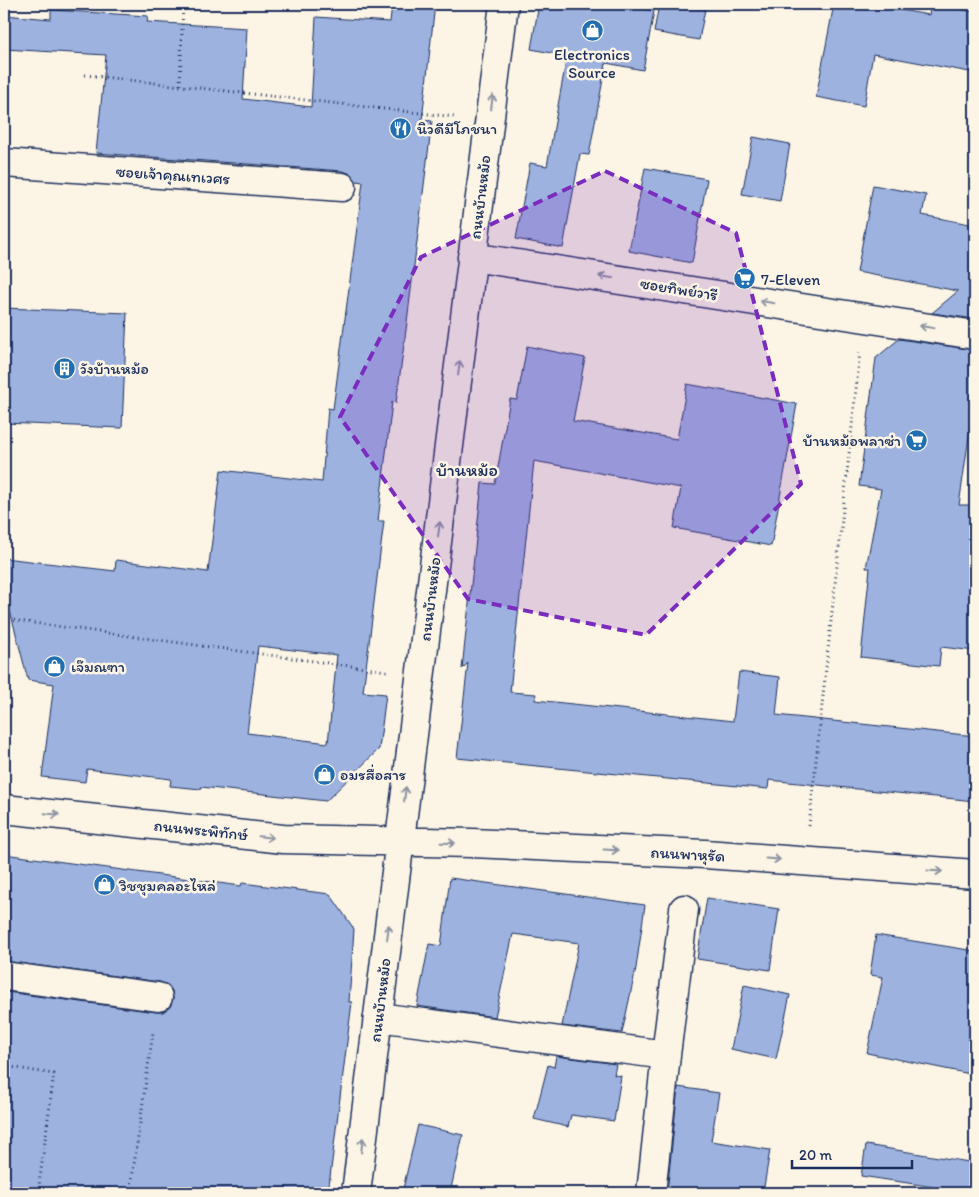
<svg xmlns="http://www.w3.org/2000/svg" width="979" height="1197" font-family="Itim,'Playpen Sans Thai',sans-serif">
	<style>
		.building { fill: #9eb2e0; stroke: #1b2f5e; fill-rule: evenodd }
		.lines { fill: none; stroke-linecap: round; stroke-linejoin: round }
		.minor-casing { stroke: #1b2f5e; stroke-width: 31 }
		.tertiary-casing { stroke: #1b2f5e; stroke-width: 31 }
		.path { stroke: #1b2f5e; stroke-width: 3; stroke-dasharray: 1 4; stroke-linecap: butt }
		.minor { stroke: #fcf5e5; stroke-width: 28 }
		.tertiary { stroke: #fcf5e5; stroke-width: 28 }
		.oneway { stroke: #8c92a2 }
		.marked { fill: #7b2cbf; fill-opacity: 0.2; stroke: #7b2cbf; stroke-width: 4; stroke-dasharray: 10 6; stroke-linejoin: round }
		.labels { text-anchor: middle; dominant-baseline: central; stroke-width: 5; stroke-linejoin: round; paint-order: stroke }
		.poi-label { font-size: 16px; fill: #1b2f5e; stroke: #fcf5e5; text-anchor: start }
		.street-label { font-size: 16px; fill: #1b2f5e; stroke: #fcf5e5 }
		.neighbourhood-label { font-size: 18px; fill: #1b2f5e; stroke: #fcf5e5 }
	</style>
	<rect width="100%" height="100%" fill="#fcf5e5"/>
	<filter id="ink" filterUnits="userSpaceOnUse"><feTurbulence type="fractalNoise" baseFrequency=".02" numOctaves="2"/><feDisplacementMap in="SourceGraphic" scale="10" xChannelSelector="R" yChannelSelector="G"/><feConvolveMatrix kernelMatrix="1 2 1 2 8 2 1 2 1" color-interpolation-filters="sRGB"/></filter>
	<g filter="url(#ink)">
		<!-- building -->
		<path class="building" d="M392 4H435L422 120 432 121 406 330 396 403 392 402 378 521H384L363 692 386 694 379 749 326 801 201 787V789L170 786 171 779 87 769 85 782 42 777 54 684 28 680 10 611 4 610V558L115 571 116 560 208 572 221 470 322 482 328 408 333 409 363 182 356 181 351 174 343 171 96 153 106 55 4 49V15L51 19V10L148 16 147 22 247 28 243 99 311 107 316 17 390 22ZM258 646 337 655 328 743 247 733Z
			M539 4H613L654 11 643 70 606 63 589 155 580 154 563 248 516 239 530 163 547 166 567 56 531 49Z
			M659 4H706L699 40 654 32Z
			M834 4H866L929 15 931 4 975 12V73L873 54 864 106 816 97Z
			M753 137 790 144 780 201 742 194Z
			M645 168 707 179 692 263 629 251Z
			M873 185 926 195 922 215 975 225V319L932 313 958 291 857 272Z
			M4 308 127 313 122 428 4 423Z
			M899 339 975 350V395L959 505H975V651L941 647 939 666 861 657 870 568H866L881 489 859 486 876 358Z
			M527 346 585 358 573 421 677 439 687 384 797 404 771 546 674 528 681 488 534 461 510 692 536 694 535 700 733 721 739 672 780 677 776 715 975 736V801L769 780 768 789 457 758 468 663 462 669 482 483 495 484 510 399 517 400Z
			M4 854 241 886 242 883 330 894 354 929 349 1002H352L328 1193H4V1009L6 992 156 1012H163L170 1007 173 999 172 991 168 985 160 982 4 961Z
			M450 878 645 905 636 968 622 1033 562 1026 579 943 513 934 495 1017 417 1006 429 944 441 946Z
			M707 898 779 909 770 970 697 959Z
			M876 935 975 951V1075L867 1053 883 977 870 975Z
			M744 985 790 995 776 1059 731 1049Z
			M556 1056 616 1064 614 1075 621 1076 614 1121 571 1115 568 1127 534 1119 548 1065 554 1067Z
			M678 1087 719 1093 711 1141 770 1150 763 1193H667Z
			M418 1125 463 1135 450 1193H402Z
			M866 1145 975 1163V1193L861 1176Z"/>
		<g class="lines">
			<defs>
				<path id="minor" d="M4 163 342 187
					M472 257 975 335
					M4 976 158 997
					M378 1017 666 1055 684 909
					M651 1193 666 1055"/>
				<path id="tertiary" d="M4 809 283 839 472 843 705 854 975 874
					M356 1193 504 4"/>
			</defs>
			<!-- minor casing -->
			<use href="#minor" class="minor-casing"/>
			<!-- tertiary casing -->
			<use href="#tertiary" class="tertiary-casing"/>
			<!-- path -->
			<path class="path" d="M85 75 455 117
				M180 85 183 4
				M4 619 387 671
				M809 826 860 352
				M4 1066 54 1074 38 1193
				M130 1193 153 1032"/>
			<!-- minor -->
			<use href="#minor" class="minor"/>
			<!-- tertiary -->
			<use href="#tertiary" class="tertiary"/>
		</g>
		<!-- one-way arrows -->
		<defs><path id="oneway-shaft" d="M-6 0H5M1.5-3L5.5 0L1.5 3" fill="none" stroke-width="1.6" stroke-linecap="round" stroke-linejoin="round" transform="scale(1.25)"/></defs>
		<g class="oneway">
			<use href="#oneway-shaft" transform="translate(492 102) rotate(-83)"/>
			<use href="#oneway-shaft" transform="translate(606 277) rotate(-171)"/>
			<use href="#oneway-shaft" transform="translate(767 302) rotate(-171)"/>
			<use href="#oneway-shaft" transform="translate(927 327) rotate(-171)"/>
			<use href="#oneway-shaft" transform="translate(459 368) rotate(-83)"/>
			<use href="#oneway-shaft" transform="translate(439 529) rotate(-83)"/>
			<use href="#oneway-shaft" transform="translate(405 794) rotate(-83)"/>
			<use href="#oneway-shaft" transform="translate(52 814) rotate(6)"/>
			<use href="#oneway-shaft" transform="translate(266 837) rotate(6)"/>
			<use href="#oneway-shaft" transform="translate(448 843) rotate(1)"/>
			<use href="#oneway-shaft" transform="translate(611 850) rotate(3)"/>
			<use href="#oneway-shaft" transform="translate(773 859) rotate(4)"/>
			<use href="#oneway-shaft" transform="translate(935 871) rotate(4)"/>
			<use href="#oneway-shaft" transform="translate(388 932) rotate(-83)"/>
			<use href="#oneway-shaft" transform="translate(362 1145) rotate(-83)"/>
		</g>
	</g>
	<!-- marked area -->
	<path class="marked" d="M605 171 736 233 801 484 646 635 468 599 340 417 421 257Z"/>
	<!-- icons -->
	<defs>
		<symbol id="shop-disc" viewBox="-11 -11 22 22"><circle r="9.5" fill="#1f6fb2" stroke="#fcf5e5"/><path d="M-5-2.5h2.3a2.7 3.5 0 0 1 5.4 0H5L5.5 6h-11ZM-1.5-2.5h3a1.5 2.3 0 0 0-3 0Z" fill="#fff"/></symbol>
		<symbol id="restaurant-disc" viewBox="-11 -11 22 22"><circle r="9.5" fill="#1f6fb2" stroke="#fcf5e5"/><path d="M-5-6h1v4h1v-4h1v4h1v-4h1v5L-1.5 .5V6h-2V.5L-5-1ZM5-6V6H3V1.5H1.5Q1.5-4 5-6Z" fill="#fff"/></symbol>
		<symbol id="supermarket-disc" viewBox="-11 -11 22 22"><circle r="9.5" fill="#1f6fb2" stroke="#fcf5e5"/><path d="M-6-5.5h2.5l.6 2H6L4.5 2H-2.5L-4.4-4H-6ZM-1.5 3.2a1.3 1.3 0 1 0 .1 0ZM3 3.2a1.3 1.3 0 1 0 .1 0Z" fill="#fff"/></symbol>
		<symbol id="building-disc" viewBox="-11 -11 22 22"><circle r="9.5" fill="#1f6fb2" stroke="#fcf5e5"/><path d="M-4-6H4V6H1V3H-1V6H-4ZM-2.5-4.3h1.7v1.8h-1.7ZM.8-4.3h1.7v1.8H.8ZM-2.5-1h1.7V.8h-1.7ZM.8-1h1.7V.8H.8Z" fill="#fff"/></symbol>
	</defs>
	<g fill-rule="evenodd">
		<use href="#shop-disc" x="580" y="18" width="25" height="25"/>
		<use href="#restaurant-disc" x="388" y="116" width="25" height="25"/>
		<use href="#supermarket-disc" x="732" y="266" width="25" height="25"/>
		<use href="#building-disc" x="52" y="356" width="25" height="25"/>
		<use href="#supermarket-disc" x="904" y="428" width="25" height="25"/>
		<use href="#shop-disc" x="42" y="654" width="25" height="25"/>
		<use href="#shop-disc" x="312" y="762" width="25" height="25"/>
		<use href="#shop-disc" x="92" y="872" width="25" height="25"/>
	</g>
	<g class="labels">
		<!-- poi labels -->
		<g class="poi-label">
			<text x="592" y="54" text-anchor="middle">Electronics<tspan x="592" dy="18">Source</tspan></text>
			<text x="417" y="128">นิวดีมีโภชนา</text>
			<text x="761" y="279">7-Eleven</text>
			<text x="80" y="368">วังบ้านหม้อ</text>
			<text x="901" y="440" text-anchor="end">บ้านหม้อพลาซ่า</text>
			<text x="71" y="666">เจ๊มณฑา</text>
			<text x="340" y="774">อมรสื่อสาร</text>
			<text x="120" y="885">วิชชุมคลอะไหล่</text>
		</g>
		<!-- street labels -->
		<g class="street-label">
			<text transform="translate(173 175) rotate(4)">ซอยเจ้าคุณเทเวศร</text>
			<text transform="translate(480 197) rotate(-83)">ถนนบ้านหม้อ</text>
			<text transform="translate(679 289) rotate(9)">ซอยทิพย์วารี</text>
			<text transform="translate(430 599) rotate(-83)">ถนนบ้านหม้อ</text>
			<text transform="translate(201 830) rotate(6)">ถนนพระพิทักษ์</text>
			<text transform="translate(688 854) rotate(3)">ถนนพาหุรัด</text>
			<text transform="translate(380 1000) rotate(-83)">ถนนบ้านหม้อ</text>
		</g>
		<!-- neighbourhood labels -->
		<g class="neighbourhood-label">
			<text x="467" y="470">บ้านหม้อ</text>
		</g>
	</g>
	<!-- margin -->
	<rect width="979" height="1197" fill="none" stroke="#fcf5e5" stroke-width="20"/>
	<rect x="10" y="10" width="959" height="1177" fill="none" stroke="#1b2f5e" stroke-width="2" filter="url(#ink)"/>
	<!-- scale -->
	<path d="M792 1160v8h120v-8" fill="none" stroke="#1b2f5e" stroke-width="2.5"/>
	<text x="799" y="1160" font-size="15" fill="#1b2f5e" stroke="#fcf5e5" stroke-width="4" paint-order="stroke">20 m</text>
</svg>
